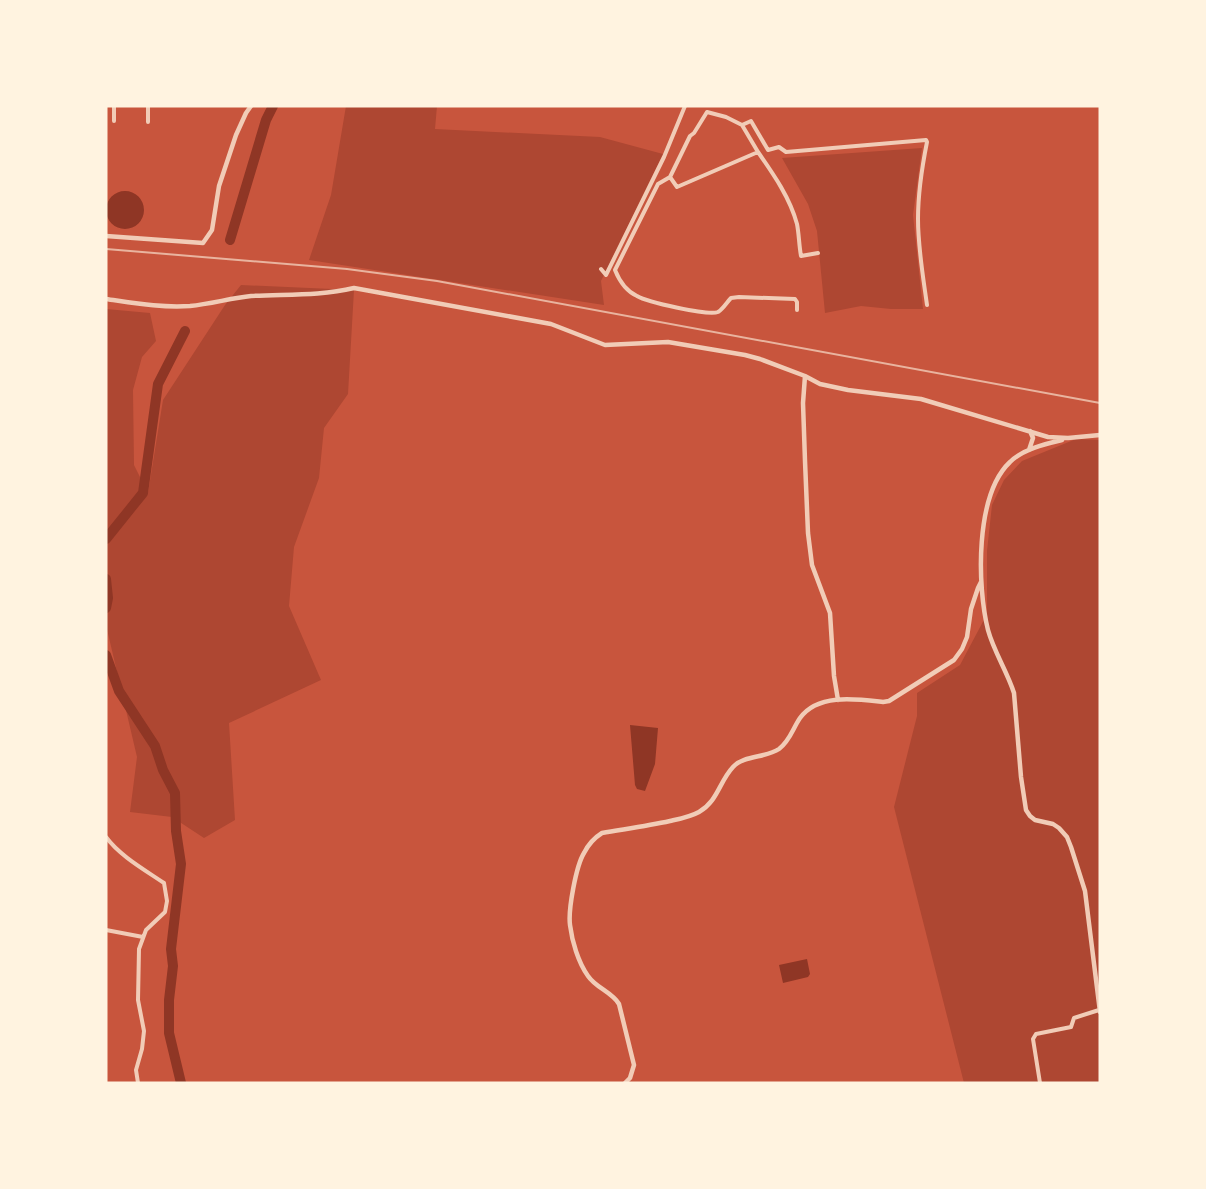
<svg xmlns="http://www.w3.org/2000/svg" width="1206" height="1189" font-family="Quicksand,sans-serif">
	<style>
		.green { fill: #ae4732 }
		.water { fill: #8f3625 }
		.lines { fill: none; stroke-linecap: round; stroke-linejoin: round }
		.river { stroke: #8f3625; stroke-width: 10 }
		.minor { stroke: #f1ccb7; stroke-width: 4 }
		.tertiary { stroke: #f1ccb7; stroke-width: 4.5 }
		.rail { stroke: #e9b49f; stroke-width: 2 }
	</style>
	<rect width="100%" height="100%" fill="#c8553d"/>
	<!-- green -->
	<path class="green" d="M346 106H437L435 129 600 137 663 154 601 281 604 305 309 260 331 195Z
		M922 148 913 215 923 309H891L861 306 825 313 817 231 808 204 782 158Z
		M241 285 354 290 348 394 324 428 319 478 294 547 289 606 321 680 229 723 235 820 204 838 172 817 130 812 137 757 106 625V309L150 313 156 341 142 357 133 390 134 465 148 493 163 400 225 305Z
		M1076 439 1100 440V1083H964L894 807 917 716V693L960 665 987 614V551L992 505 1004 480 1022 461Z"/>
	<!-- water -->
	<path class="water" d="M106 210a19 19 0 1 1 38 0a19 19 0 1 1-38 0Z
		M630 725 658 728 655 764 645 791 637 789 635 785Z
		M807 959 810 974 808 977 783 983 779 965Z"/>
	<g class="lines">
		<!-- river -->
		<path class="river" d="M230 240 266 120 273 106
			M106 539 143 493 158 384 185 331
			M106 579 108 598 106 608
			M106 655 119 691 155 746 163 770 175 793 176 831 181 864 171 949 173 966 169 1000V1033L181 1083"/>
		<!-- minor -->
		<path class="minor" d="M114 106V121
			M148 106V122
			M742 125 758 152 677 187 670 177 690 136 694 133 707 112 726 117 742 125 751 121 768 150 779 147 786 152 926 140 927 142C922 167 918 193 918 219 918 248 923 276 927 305
			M758 152C774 175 790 198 797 224 799 234 799 245 801 256L818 253
			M670 177 658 184 615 270C619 280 626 291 637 296 647 302 708 316 718 312 723 309 727 302 731 298L739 297 795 299 797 302V310
			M601 269 606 275 664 157 685 106
			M106 837C120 856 145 870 164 883L167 901 165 912 146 930 139 949 138 1000 144 1031 142 1049 136 1070 138 1083
			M106 930 143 937
			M1040 1083 1033 1039 1036 1034 1071 1027 1074 1018 1099 1010"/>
		<!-- tertiary -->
		<path class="tertiary" d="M106 236 203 243 212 230 219 186 236 135 246 113 251 106
			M106 299C134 303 162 308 190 306 211 304 231 298 251 296 286 294 320 296 354 288L551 324 605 345 668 342 745 355 760 359 805 376 820 384 848 390 921 399 1048 437 1068 438 1100 435
			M805 376 803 403 805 461 808 533 812 565 830 613 834 676 838 700
			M1062 440C1045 444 1023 449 1010 462 975 495 977 586 988 630 994 652 1007 671 1014 693L1021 777 1026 810 1030 816 1035 820 1053 824 1059 828 1067 837 1071 847 1085 891 1100 1012
			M1029 450 1033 438 1030 431
			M625 1083 630 1078 634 1065 619 1004C612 992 596 988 588 976 578 962 572 941 570 925 568 910 576 866 584 853 588 845 594 838 602 833 625 829 647 826 670 821 679 819 690 817 699 812 718 801 719 782 733 767 744 755 766 758 779 749 790 741 793 728 800 718 818 693 857 699 883 702L889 701 954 660 962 649 967 637 971 609 978 588 981 582"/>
		<!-- rail -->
		<path class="rail" d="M106 249 347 269 437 281 1100 403"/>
	</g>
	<!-- border -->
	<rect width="1206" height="1189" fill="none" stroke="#fff3e0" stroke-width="215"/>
</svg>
